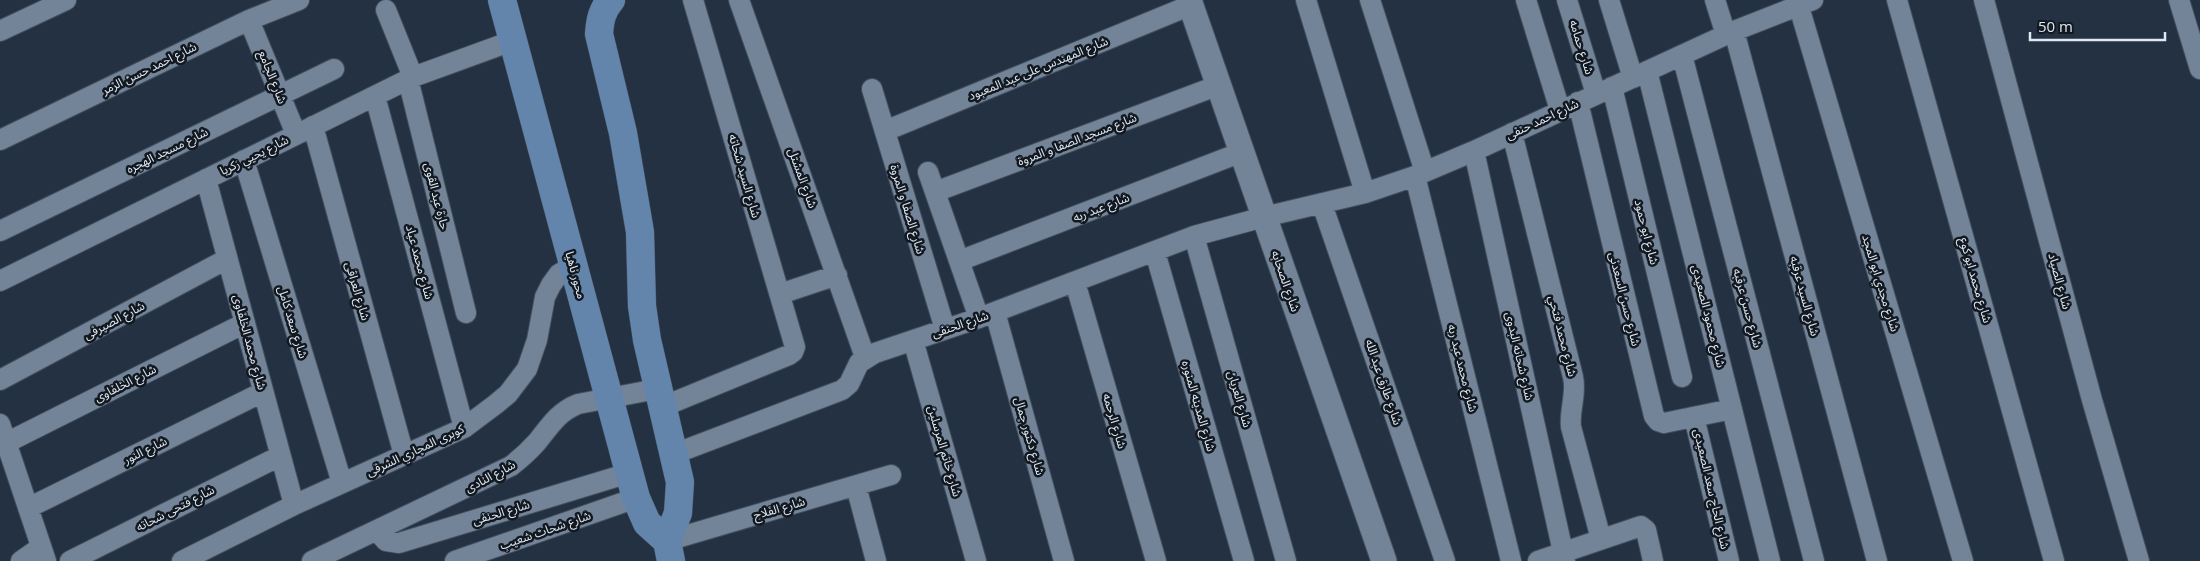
<svg xmlns="http://www.w3.org/2000/svg" width="2200" height="561" font-family="'Open Sans','Noto Sans Arabic',sans-serif">
	<style>
		.lines { fill: none; stroke-linecap: round; stroke-linejoin: round }
		.minor-casing { stroke: #434f5d; stroke-width: 22 }
		.tertiary-casing { stroke: #434f5d; stroke-width: 27 }
		.secondary-casing { stroke: #434f5d; stroke-width: 29 }
		.minor { stroke: #748498; stroke-width: 20 }
		.tertiary { stroke: #748498; stroke-width: 25 }
		.secondary { stroke: #6485ab; stroke-width: 28 }
		.labels { text-anchor: middle; dominant-baseline: central; stroke-width: 5; stroke-linejoin: round; paint-order: stroke }
		.street-label { font-size: 12px; fill: #dfe8f3; stroke: #121820 }
	</style>
	<rect width="100%" height="100%" fill="#233142"/>
	<g class="lines">
		<defs>
			<path id="minor" d="M739 0 865 357
				M1306 0 1365 193
				M1370 0 1425 172
				M1526 0 1560 110
				M1567 0 1596 94
				M1609 0 1633 78
				M1715 0 1726 35
				M1797 0 1963 561
				M1897 0 2054 561
				M1984 0 2092 400 2139 561
				M2179 0 2200 69
				M386 10 413 77
				M249 20 296 134
				M0 31 66 0
				M1734 31 1877 561
				M1682 55 1814 561
				M1647 71 1770 561
				M408 79 466 313
				M1612 87 1682 377
				M872 89 945 329
				M375 96 464 428
				M1578 102 1654 416 1658 421 1664 423 1732 409
				M313 126 404 455
				M885 131 1191 5
				M1512 133 1573 377C1577 394 1569 410 1571 427L1601 539
				M0 140 249 20 299 0
				M1474 151 1565 561
				M244 160 342 483
				M928 172 979 318
				M1415 176 1511 561
				M206 179 294 505
				M935 192 1219 85
				M1322 204 1445 561
				M0 231 334 69
				M1194 236 1286 561
				M1155 252 1244 561
				M959 261 1242 152
				M0 281 413 77 512 41
				M1075 282 1156 561
				M780 294 837 275
				M995 312 1064 561
				M913 340 976 561
				M0 380 227 259
				M662 407 789 355 793 352 795 347 693 0
				M1694 417 1729 561
				M0 424 46 561
				M6 443 245 323
				M674 454 842 390 849 384 859 363 875 353 979 318 1194 236 1264 217 1365 193 1415 176 1474 151 1734 31 1813 0
				M856 486 876 561
				M28 508 263 392
				M377 531 386 541 399 543 629 473
				M667 541 891 475
				M21 561 41 547
				M70 561 280 456
				M182 561 294 505 464 428 496 404 508 394 527 369 537 340 545 297 551 285 559 274 573 266
				M312 561 511 466C520 459 529 451 537 442 550 426 558 412 578 404L657 389
				M455 561 636 498
				M1538 561 1641 526 1646 530 1653 561"/>
			<path id="tertiary" d="M1189 0 1384 561"/>
			<path id="secondary" d="M502 0 636 498 647 523 667 541
				M611 0C602 10 600 20 599 34L623 133 640 232 642 306 647 340 680 482 678 513 667 541 671 561"/>
		</defs>
		<!-- minor casing -->
		<use href="#minor" class="minor-casing"/>
		<!-- tertiary casing -->
		<use href="#tertiary" class="tertiary-casing"/>
		<!-- secondary casing -->
		<use href="#secondary" class="secondary-casing"/>
		<!-- minor -->
		<use href="#minor" class="minor"/>
		<!-- tertiary -->
		<use href="#tertiary" class="tertiary"/>
		<!-- secondary -->
		<use href="#secondary" class="secondary"/>
	</g>
	<g class="labels">
		<!-- street labels -->
		<g class="street-label">
			<text transform="translate(1582 47) rotate(73)">شارع حمامه</text>
			<text transform="translate(149 68) rotate(-26)">شارع احمد حسن الزمر</text>
			<text transform="translate(1038 68) rotate(-22)">شارع المهندس على عبد المعبود</text>
			<text transform="translate(273 77) rotate(68)">شارع الجامع</text>
			<text transform="translate(1542 119) rotate(-25)">شارع احمد حنفى</text>
			<text transform="translate(1077 139) rotate(-21)">شارع مسجد الصفا و المروة</text>
			<text transform="translate(167 150) rotate(-26)">شارع مسجد الهجره</text>
			<text transform="translate(254 155) rotate(-26)">شارع يحيي زكريا</text>
			<text transform="translate(745 176) rotate(74)">شارع السيد شحاته</text>
			<text transform="translate(803 178) rotate(70)">شارع المشتل</text>
			<text transform="translate(437 196) rotate(76)">حارة عبد القوى</text>
			<text transform="translate(1101 207) rotate(-21)">شارع عبد ربه</text>
			<text transform="translate(908 209) rotate(73)">شارع الصفا و المروة</text>
			<text transform="translate(1647 232) rotate(76)">شارع ابو حمود</text>
			<text transform="translate(420 262) rotate(75)">شارع محمد عياد</text>
			<text transform="translate(576 275) rotate(75)">محور ناهيا</text>
			<text transform="translate(1976 280) rotate(74)">شارع محمد ابو كوع</text>
			<text transform="translate(1286 281) rotate(71)">شارع الصحابه</text>
			<text transform="translate(2060 281) rotate(75)">شارع الصياد</text>
			<text transform="translate(1881 283) rotate(73)">شارع مجدي ابو المجد</text>
			<text transform="translate(358 291) rotate(74)">شارع العراقى</text>
			<text transform="translate(1805 296) rotate(75)">شارع السيد عرقبه</text>
			<text transform="translate(1625 299) rotate(76)">شارع حسن السعدنى</text>
			<text transform="translate(1748 308) rotate(75)">شارع حسن عرقبه</text>
			<text transform="translate(1709 316) rotate(76)">شارع محمود الصعيدى</text>
			<text transform="translate(114 320) rotate(-28)">شارع الصيرفى</text>
			<text transform="translate(293 322) rotate(73)">شارع سعد كامل</text>
			<text transform="translate(960 324) rotate(-19)">شارع الحنفى</text>
			<text transform="translate(1563 336) rotate(76)">شارع محمد فتحي</text>
			<text transform="translate(250 342) rotate(75)">شارع محمد الخلفاوى</text>
			<text transform="translate(1520 356) rotate(77)">شارع شحاته البدوى</text>
			<text transform="translate(1463 368) rotate(76)">شارع محمد عبد ربه</text>
			<text transform="translate(1384 382) rotate(71)">شارع طارق عبد الله</text>
			<text transform="translate(125 383) rotate(-27)">شارع الخلفاوى</text>
			<text transform="translate(1240 399) rotate(74)">شارع العريان</text>
			<text transform="translate(1199 406) rotate(74)">شارع المدينه المنوره</text>
			<text transform="translate(1115 421) rotate(74)">شارع الرحمه</text>
			<text transform="translate(1030 436) rotate(74)">شارع دكتور جمال</text>
			<text transform="translate(145 450) rotate(-26)">شارع النور</text>
			<text transform="translate(415 450) rotate(-25)">كوبرى المجاري الشرقى</text>
			<text transform="translate(945 451) rotate(74)">شارع خاتم المرسلين</text>
			<text transform="translate(490 476) rotate(-28)">شارع النادى</text>
			<text transform="translate(1712 489) rotate(77)">شارع الحاج سعد الصعيدى</text>
			<text transform="translate(175 508) rotate(-27)">شارع فتحى شحاته</text>
			<text transform="translate(779 508) rotate(-16)">شارع الفلاح</text>
			<text transform="translate(501 512) rotate(-17)">شارع الحنفى</text>
			<text transform="translate(545 530) rotate(-19)">شارع شحات شعيب</text>
		</g>
	</g>
	<!-- scale -->
	<path d="M2030 32v8h135v-8" fill="none" stroke="#dfe8f3" stroke-width="2.5"/>
	<text x="2038" y="32" font-size="15" fill="#dfe8f3" stroke="#121820" stroke-width="4" paint-order="stroke">50 m</text>
</svg>
